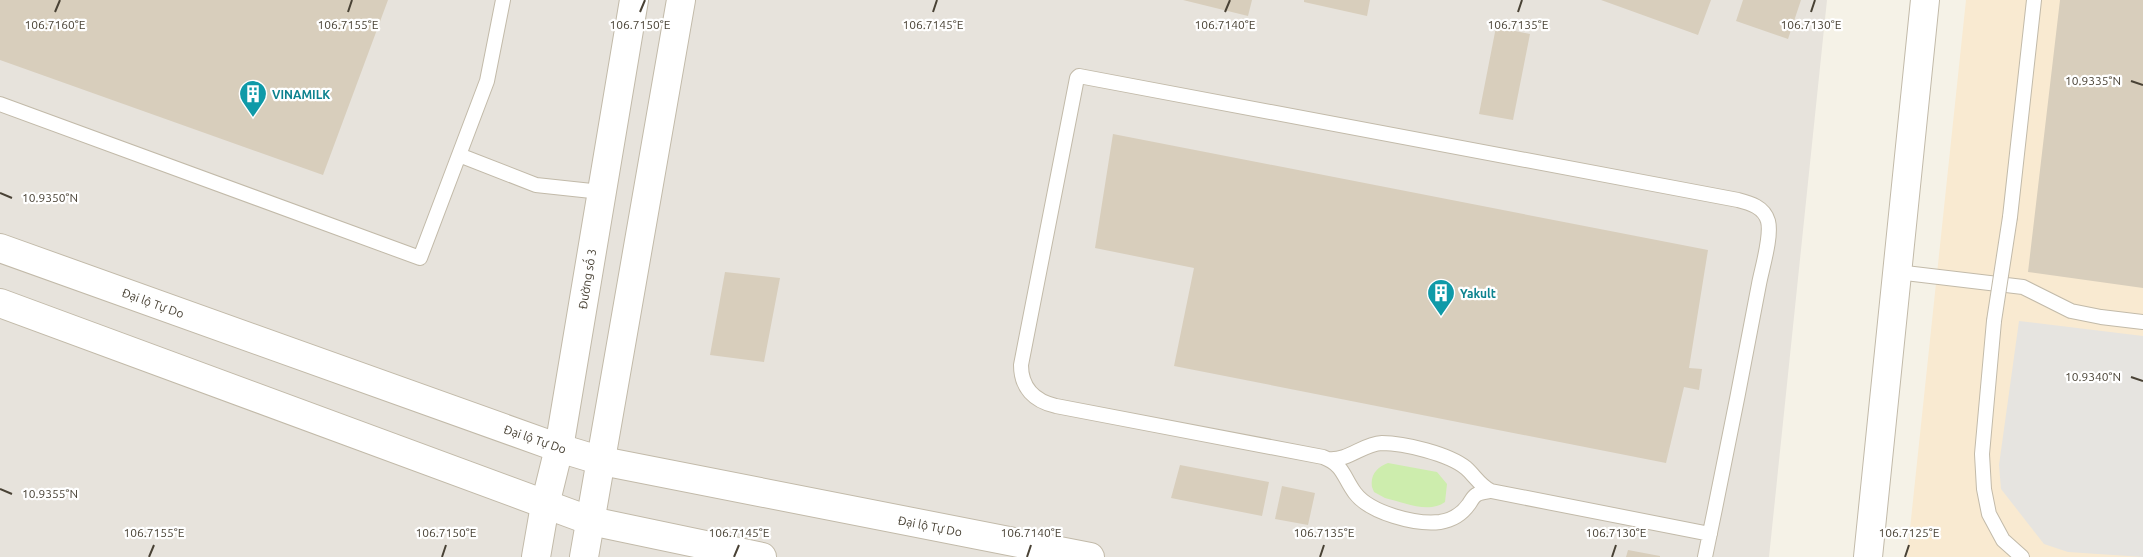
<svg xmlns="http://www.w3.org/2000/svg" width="2143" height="557" font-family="Ubuntu,sans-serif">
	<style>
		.commercial { fill: #f9ead1 }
		.industrial { fill: #e7e3dc }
		.green { fill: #cdedad }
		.parking { fill: #e6e4e0 }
		.building { fill: #d8cebc }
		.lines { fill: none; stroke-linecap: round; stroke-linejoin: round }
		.service-casing { stroke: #c2baa9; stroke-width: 16 }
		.minor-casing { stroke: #c2baa9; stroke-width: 30 }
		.tertiary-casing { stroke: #c2baa9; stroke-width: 30 }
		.service { stroke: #fff; stroke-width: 14 }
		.minor { stroke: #fff; stroke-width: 28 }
		.tertiary { stroke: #fff; stroke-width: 28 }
		.service-bridge-casing { stroke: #c2baa9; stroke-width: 16; stroke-linecap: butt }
		.service-bridge { stroke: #fff; stroke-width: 14 }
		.ticks { fill: none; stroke: #494235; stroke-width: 2 }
		.labels { text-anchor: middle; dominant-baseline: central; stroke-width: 4.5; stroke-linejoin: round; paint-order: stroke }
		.culture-label { font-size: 12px; font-weight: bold; fill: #0d838f; stroke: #fff; text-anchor: start }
		.street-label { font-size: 12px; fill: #494235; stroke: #fff }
		.ticks-label { font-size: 12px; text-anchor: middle; fill: #494235; stroke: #fff; stroke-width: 4.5; stroke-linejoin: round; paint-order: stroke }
	</style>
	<rect width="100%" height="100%" fill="#f5f2e7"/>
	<!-- commercial -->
	<path class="commercial" d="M1966 0H2143V557H1907Z"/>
	<!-- industrial -->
	<path class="industrial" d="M0 0H1827L1769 557H0Z"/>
	<!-- green -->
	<path class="green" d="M1388 463 1437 472 1447 484 1445 502C1429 514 1402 502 1385 498L1374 492 1372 487C1370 475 1377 467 1388 463Z"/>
	<!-- parking -->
	<path class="parking" d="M2019 321 2143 336V557L2068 552 2044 544 2001 489 1999 465Z"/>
	<!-- building -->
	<path class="building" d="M0 0H388L323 175 0 60Z
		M1183 0H1252L1248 16Z
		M1304 0H1370L1367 16 1304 2Z
		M1601 0H1711L1698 35Z
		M1743 0H1801L1788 39 1736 21Z
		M2060 0H2143V288L2028 272Z
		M1496 27 1530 34 1513 120 1479 114Z
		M1113 134 1708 250 1689 368 1702 369 1699 390 1684 387 1666 463 1174 366 1194 268 1095 248Z
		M725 272 780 278 764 362 710 355Z
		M1180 465 1269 482 1262 516 1171 498Z
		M1282 486 1315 493 1308 525 1275 519Z
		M1628 550 1660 556V557H1626Z"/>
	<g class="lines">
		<defs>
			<path id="service" d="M0 104 420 258 487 81 503 0
				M459 155 536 185 601 192
				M2010 217 2034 0
				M1897 272 2023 287 2071 311 2101 317 2143 322
				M1994 321 1982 454 1984 489 1989 514 2003 540 2022 557
				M1328 459C1349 461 1362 444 1382 443 1404 443 1449 454 1466 468 1475 476 1480 486 1491 491
				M1705 557C1724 466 1742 375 1759 284 1762 268 1772 236 1768 221 1764 207 1750 203 1738 200L1079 76 1077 78 1021 365C1021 388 1034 401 1056 406L1323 457C1344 465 1343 477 1355 493 1370 513 1416 525 1440 522 1453 520 1462 514 1469 504 1471 501 1473 497 1476 495 1480 492 1486 492 1491 491L1710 534"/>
			<path id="minor" d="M536 557 545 505 559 448 634 0
				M584 557 681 0
				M1868 557 1925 0"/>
			<path id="tertiary" d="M0 248 559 448 602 461 1090 557
				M0 303 591 521 762 557"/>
		</defs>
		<!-- service casing -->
		<use href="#service" class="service-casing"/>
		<!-- minor casing -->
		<use href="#minor" class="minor-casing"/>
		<!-- tertiary casing -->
		<use href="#tertiary" class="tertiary-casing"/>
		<!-- service -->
		<use href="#service" class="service"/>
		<!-- minor -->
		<use href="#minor" class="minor"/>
		<!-- tertiary -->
		<use href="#tertiary" class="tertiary"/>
		<defs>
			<path id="service-bridge" d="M1994 321 2010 217"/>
		</defs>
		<!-- service-bridge casing -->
		<use href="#service-bridge" class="service-bridge-casing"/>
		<!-- service-bridge -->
		<use href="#service-bridge" class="service-bridge"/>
	</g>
	<!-- ticks -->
	<path class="ticks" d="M55 12 60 0M348 12 352 0M640 12 645 0M933 12 937 0M1225 12 1230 0M1518 12 1522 0M1811 12 1815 0M2131 81 2143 85M0 193 12 198M2131 377 2143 381M0 489 12 494M149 557 154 545M442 557 446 545M734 557 739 545M1027 557 1031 545M1320 557 1324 545M1612 557 1616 545M1905 557 1909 545"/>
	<!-- icons -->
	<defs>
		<symbol id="building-pin" viewBox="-11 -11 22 30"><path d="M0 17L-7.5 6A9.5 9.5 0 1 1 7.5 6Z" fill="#0f9aa8" stroke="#fff"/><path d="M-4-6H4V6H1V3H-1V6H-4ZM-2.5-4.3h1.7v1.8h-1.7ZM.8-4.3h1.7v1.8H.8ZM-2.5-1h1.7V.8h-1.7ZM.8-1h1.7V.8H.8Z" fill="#fff"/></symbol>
	</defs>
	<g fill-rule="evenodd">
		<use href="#building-pin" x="237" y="78" width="32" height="43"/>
		<use href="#building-pin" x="1425" y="277" width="32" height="43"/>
	</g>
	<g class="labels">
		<!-- culture labels -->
		<g class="culture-label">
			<text x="272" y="94">VINAMILK</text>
			<text x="1460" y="293">Yakult</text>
		</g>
		<!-- street labels -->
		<g class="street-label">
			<text transform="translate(587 279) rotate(-81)">Đường số 3</text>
			<text transform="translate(153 303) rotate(20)">Đại lộ Tự Do</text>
			<text transform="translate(535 439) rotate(19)">Đại lộ Tự Do</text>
			<text transform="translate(930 526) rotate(11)">Đại lộ Tự Do</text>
		</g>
	</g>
	<g class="ticks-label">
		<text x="1518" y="29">106.7135°E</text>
		<text x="1811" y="29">106.7130°E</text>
		<text x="55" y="29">106.7160°E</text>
		<text x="348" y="29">106.7155°E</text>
		<text x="640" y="29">106.7150°E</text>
		<text x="933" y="29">106.7145°E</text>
		<text x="1225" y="29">106.7140°E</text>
		<text x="2093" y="85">10.9335°N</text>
		<text x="50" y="202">10.9350°N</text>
		<text x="2093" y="381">10.9340°N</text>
		<text x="50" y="498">10.9355°N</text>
		<text x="154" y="537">106.7155°E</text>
		<text x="446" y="537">106.7150°E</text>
		<text x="739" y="537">106.7145°E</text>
		<text x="1031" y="537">106.7140°E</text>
		<text x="1324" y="537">106.7135°E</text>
		<text x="1616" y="537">106.7130°E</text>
		<text x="1909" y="537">106.7125°E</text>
	</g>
</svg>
